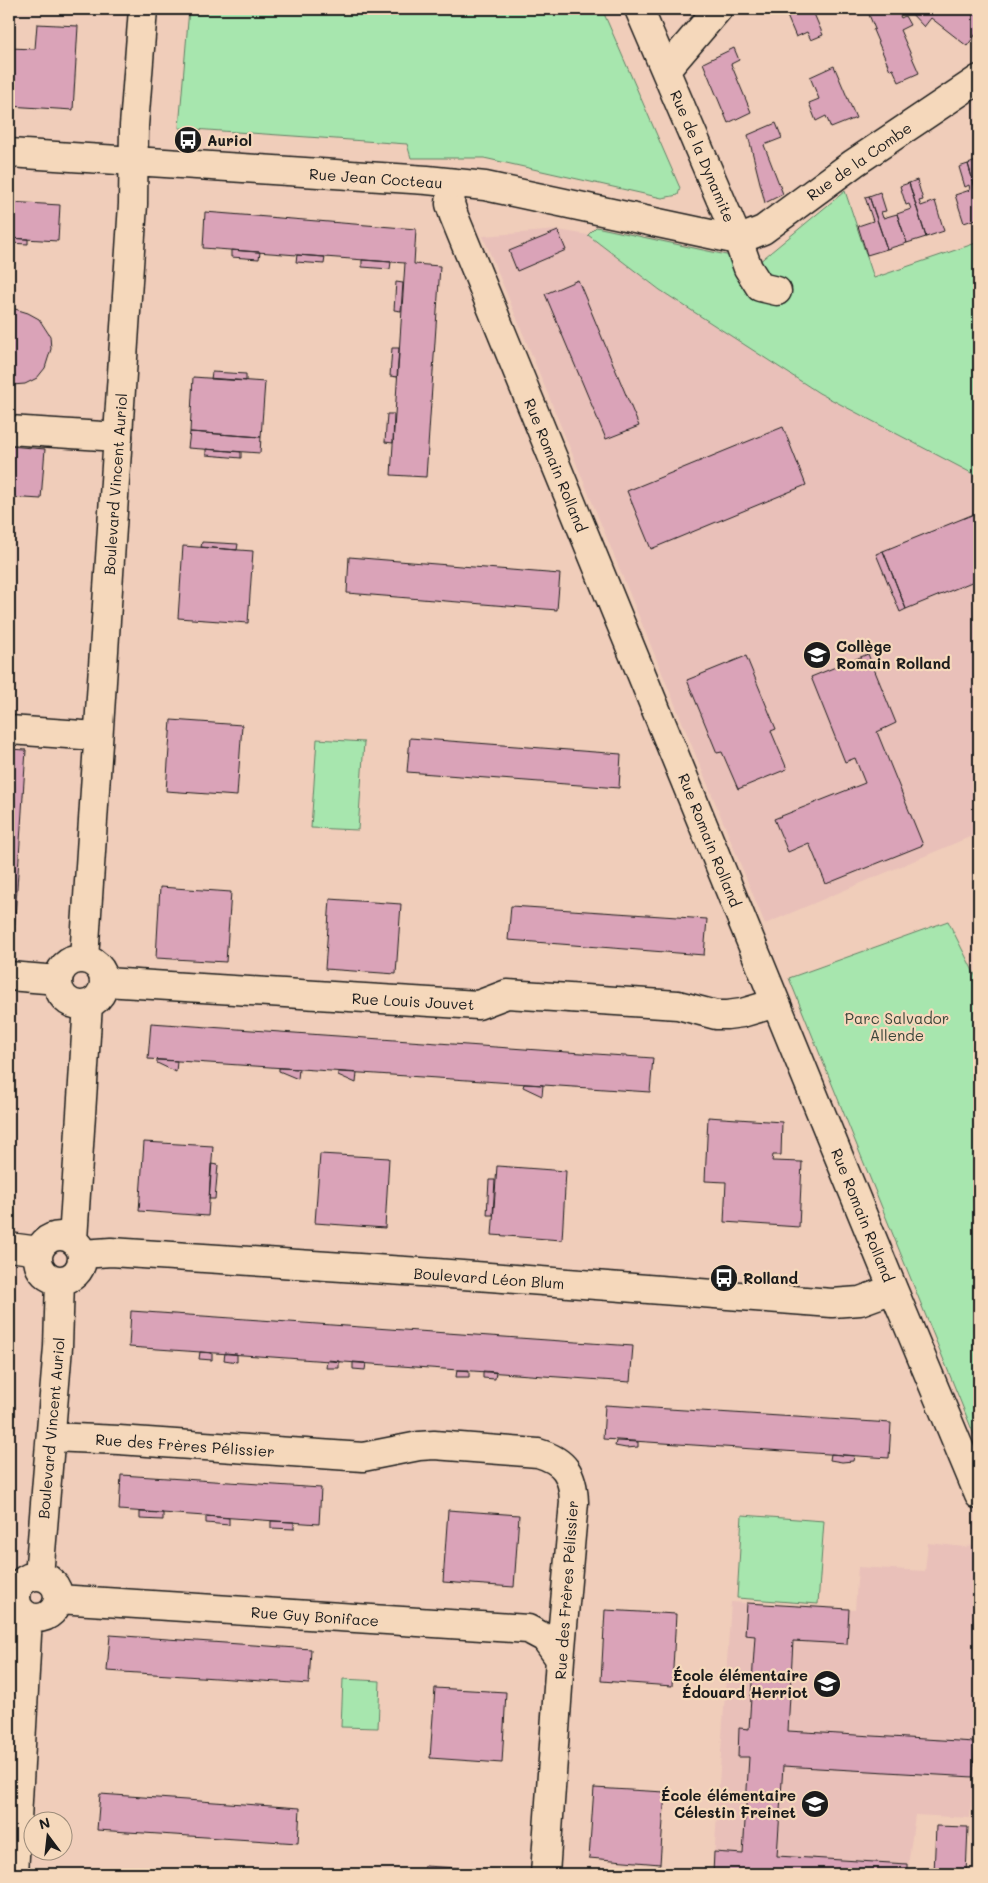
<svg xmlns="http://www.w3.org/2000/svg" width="988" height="1883" font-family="Mali,sans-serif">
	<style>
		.built { fill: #e9c0b9 }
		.green { fill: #a7e6ae; stroke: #628165 }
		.building { fill: #daa3b8; stroke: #1c1c1c }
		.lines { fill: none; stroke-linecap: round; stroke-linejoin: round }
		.street-casing { stroke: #1c1c1c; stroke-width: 31 }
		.secondary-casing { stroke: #1c1c1c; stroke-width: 31 }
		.street { stroke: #f5d8bb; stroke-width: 28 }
		.secondary { stroke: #f5d8bb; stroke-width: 28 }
		.labels { text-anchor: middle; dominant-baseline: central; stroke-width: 4.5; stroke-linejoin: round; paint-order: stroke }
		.poi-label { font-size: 15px; font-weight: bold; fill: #1c1c1c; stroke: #f5d8bb; text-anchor: start }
		.street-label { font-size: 15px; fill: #1c1c1c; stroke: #f5d8bb }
		.park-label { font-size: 15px; fill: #384439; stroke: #f5d8bb }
	</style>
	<rect width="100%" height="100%" fill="#f0cdba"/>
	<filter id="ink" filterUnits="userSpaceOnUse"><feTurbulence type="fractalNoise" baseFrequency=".02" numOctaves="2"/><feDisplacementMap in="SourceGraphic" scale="10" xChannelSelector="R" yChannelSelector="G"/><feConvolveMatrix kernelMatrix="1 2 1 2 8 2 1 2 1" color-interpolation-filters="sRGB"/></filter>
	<g filter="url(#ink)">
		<!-- built -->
		<path class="built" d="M558 230 588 235 660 290 819 393 979 477V833L765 924 483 236Z
			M928 1543 965 1547 975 1544 979 1556V1702L977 1703 970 1818 915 1815 907 1874H713L731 1602 855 1610 858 1567 925 1571Z"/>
		<!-- green -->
		<path class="green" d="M189 9H602L680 188 678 195 662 198 484 158H411L407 144 179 128Z
			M845 191 874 278 979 242V477L819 393 660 290 588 235 596 227 759 262Z
			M317 739 364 742 358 830 311 828Z
			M948 921 979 983V1447L789 978Z
			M742 1515 824 1521 818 1604 737 1598Z
			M343 1679 380 1681 378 1728 341 1727Z"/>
		<!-- building -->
		<path class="building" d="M784 9H812L823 35 811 40 807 32 796 37Z
			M869 9H897L901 18 905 16 910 25 900 30 919 73 899 82 893 69 890 70 873 30 875 29 867 10Z
			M912 9H979V30L967 46 931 18 924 27 909 11Z
			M37 24 78 26 73 110 9 106V48L35 49Z
			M734 48 739 60 731 64 751 112 728 123 703 63Z
			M834 66 856 118 831 128 826 116 816 121 809 103 819 99 810 77Z
			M776 123 782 138 764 145 783 194 765 203 748 135Z
			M976 161 979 170V201L968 164Z
			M968 164 979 201V218L964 223 955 195 970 190 969 185 965 187 959 167Z
			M917 180 923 200 919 201 921 206 935 201 944 231 926 237 909 183Z
			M909 183 926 237 907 243 897 214 911 209 909 204 906 205 900 186Z
			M880 192 886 211 881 212 883 218 897 214 907 243 887 249 869 196Z
			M869 196 887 249 867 255 858 226 873 221 865 197Z
			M9 202 60 205 58 241 9 238Z
			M205 212 416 229 414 264 440 266 426 477 391 475 405 263 203 248Z
			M558 231 566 250 517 271 509 251Z
			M9 238 28 239V244L9 243Z
			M231 250 260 252 259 259 231 257Z
			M297 255 325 257 324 264 296 262Z
			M362 260 391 262 390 269 362 267Z
			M578 280 639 426 606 439 545 294Z
			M396 282 403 283 401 311 394 310Z
			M15 309 28 313 39 319 50 336 51 349 45 368 37 378 25 384 12 385H9V310Z
			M392 348H399L397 377 390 376Z
			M212 372 246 374V381L211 379Z
			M193 377 265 382 261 437 190 432Z
			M387 414H394L393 443 385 442Z
			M783 427 806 485 651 549 627 491Z
			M190 432 261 437 260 453 188 448Z
			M9 446 45 449 41 499 9 497Z
			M206 449 241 452V458L206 455Z
			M979 512V579L906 609 883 551Z
			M202 542 238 544 237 550 201 547Z
			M183 546 253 551 248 623 178 618Z
			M883 551 906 609 900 612 876 554Z
			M349 557 560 574 557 610 347 593Z
			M868 654 896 723 877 732 923 845 826 884 809 843 788 852 774 819 865 783 855 758 845 762 811 677Z
			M746 656 776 729 771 731 787 769 738 789 722 752 717 753 687 680Z
			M171 720 242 725 237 796 166 791Z
			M410 738 621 754 619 788 407 772Z
			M9 749 26 750 13 949H9Z
			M160 887 231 892 226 962 156 958Z
			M330 899 401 904 396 974 325 969Z
			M511 906 707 919 704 955 508 940Z
			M151 1023 653 1058 650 1092 148 1059Z
			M157 1060 177 1061 176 1072 157 1063Z
			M279 1068 299 1069 298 1079 279 1071Z
			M338 1072 357 1073 356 1083 338 1075Z
			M524 1084 543 1085 542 1096 523 1087Z
			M708 1117 782 1122 781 1155H773L772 1161 802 1162 799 1227 724 1222 726 1182 705 1181Z
			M144 1142 213 1146 208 1216 139 1211Z
			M320 1154 389 1158 385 1228 315 1223Z
			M211 1164 218 1165 215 1199H209Z
			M497 1166 566 1171 562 1240 492 1235Z
			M489 1180H495L493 1215H487Z
			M9 1271 12 1272 9 1319Z
			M131 1311 633 1346 630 1382 129 1347Z
			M200 1352 212 1353V1360L199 1359Z
			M225 1353 237 1354V1362L224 1360Z
			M327 1360 339 1361V1368H326Z
			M353 1362 366 1363 365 1370 353 1369Z
			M457 1370H469V1377H456Z
			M483 1371 496 1372 495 1379 483 1378Z
			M605 1405 891 1423 889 1458 603 1439Z
			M616 1441 638 1442V1447L626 1448 615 1446Z
			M831 1454 854 1456 853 1461 842 1462 830 1460Z
			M121 1475 321 1488 319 1524 119 1510Z
			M448 1510 519 1515 514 1587 443 1582Z
			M140 1512 163 1513V1520L140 1519Z
			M206 1516 229 1518V1525L206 1523Z
			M271 1521 294 1522V1529L271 1528Z
			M747 1603 849 1609 847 1644 793 1641 788 1731 975 1742 973 1777 783 1766 777 1856 907 1864V1874H713L714 1852 743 1854 749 1757H738L739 1728 749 1729 755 1636 745 1635Z
			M605 1610 676 1614 672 1686 601 1681Z
			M110 1635 311 1649 309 1684 107 1671Z
			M435 1688 506 1692 502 1763 430 1758Z
			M594 1788 665 1792 660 1864 589 1858Z
			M100 1794 300 1808 298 1843 97 1830Z
			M936 1826 968 1827 966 1874H934Z
			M424 1866 495 1870V1874H423Z"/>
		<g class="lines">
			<defs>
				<path id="street" d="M639 9 738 240 748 268 760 287 777 291
					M666 70 718 9
					M9 153 134 161
					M452 183 450 204 454 216 893 1289 979 1495
					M9 430 118 437
					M9 730 97 736
					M9 976 58 980
					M105 982 478 1005 507 994 678 1005 716 1015H727L742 1013 776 1003
					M9 1247 39 1251
					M82 1254 111 1252 436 1273 832 1303 860 1301 893 1289
					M51 1437 119 1440 363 1457 419 1446 434 1445 538 1453C565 1461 573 1474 574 1502L560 1659 545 1874
					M9 1597H16
					M58 1599 528 1629 545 1638 560 1659"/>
				<path id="secondary" d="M134 161 427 180 485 186 738 240 763 230 854 163 979 79
					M58 982a23 23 0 1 1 46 0a23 23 0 1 1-46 0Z
					M84 959 133 204 134 126 143 9
					M38 1258a22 22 0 1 1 44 0a22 22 0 1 1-44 0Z
					M73 1240 88 1004
					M39 1576 58 1347 60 1280
					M16 1597a21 21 0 1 1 42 0a21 21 0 1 1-42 0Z
					M14 1874 28 1616"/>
			</defs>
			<!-- street casing -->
			<use href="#street" class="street-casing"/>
			<!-- secondary casing -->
			<use href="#secondary" class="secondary-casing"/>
			<!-- street -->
			<use href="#street" class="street"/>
			<!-- secondary -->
			<use href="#secondary" class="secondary"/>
		</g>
	</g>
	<!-- icons -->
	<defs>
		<symbol id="bus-disc" viewBox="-11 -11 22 22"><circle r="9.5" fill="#1c1c1c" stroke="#f5d8bb"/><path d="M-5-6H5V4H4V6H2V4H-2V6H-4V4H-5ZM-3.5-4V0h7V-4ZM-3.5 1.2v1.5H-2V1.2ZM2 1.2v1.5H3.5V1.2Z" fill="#fff"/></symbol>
		<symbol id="school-disc" viewBox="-11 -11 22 22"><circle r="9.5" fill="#1c1c1c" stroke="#f5d8bb"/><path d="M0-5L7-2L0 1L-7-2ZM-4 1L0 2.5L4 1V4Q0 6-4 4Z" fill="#fff"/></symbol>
	</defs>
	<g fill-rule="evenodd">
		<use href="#bus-disc" x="172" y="124" width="32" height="32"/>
		<use href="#school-disc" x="801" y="639" width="32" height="32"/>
		<use href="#bus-disc" x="708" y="1262" width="32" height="32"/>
		<use href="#school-disc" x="811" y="1668" width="32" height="32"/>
		<use href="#school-disc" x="799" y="1788" width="32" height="32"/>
	</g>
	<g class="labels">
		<!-- poi labels -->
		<g class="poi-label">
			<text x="207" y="140">Auriol</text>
			<text x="836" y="646">Collège<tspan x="836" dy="17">Romain Rolland</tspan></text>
			<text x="743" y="1278">Rolland</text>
			<text x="808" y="1675" text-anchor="end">École élémentaire<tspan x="808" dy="17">Édouard Herriot</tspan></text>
			<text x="796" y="1795" text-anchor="end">École élémentaire<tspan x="796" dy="17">Célestin Freinet</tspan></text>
		</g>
		<!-- street labels -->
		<g class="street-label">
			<text transform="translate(703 156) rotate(67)">Rue de la Dynamite</text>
			<text transform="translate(859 161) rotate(-35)">Rue de la Combe</text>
			<text transform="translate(376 178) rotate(4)">Rue Jean Cocteau</text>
			<text transform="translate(556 465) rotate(68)">Rue Romain Rolland</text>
			<text transform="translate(115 484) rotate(-86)">Boulevard Vincent Auriol</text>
			<text transform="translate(710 840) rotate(68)">Rue Romain Rolland</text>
			<text transform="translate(413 1001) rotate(3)">Rue Louis Jouvet</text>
			<text transform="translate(863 1215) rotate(68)">Rue Romain Rolland</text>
			<text transform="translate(489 1278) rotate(4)">Boulevard Léon Blum</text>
			<text transform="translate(51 1428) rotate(-85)">Boulevard Vincent Auriol</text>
			<text transform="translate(185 1445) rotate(4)">Rue des Frères Pélissier</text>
			<text transform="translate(566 1590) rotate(-86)">Rue des Frères Pélissier</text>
			<text transform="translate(315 1616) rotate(4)">Rue Guy Boniface</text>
		</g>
		<!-- park labels -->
		<g class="park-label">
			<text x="897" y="1018">Parc Salvador<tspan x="897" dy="17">Allende</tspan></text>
		</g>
	</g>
	<!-- margin -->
	<rect width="988" height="1883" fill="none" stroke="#f5d8bb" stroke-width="30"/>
	<rect x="15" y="15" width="958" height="1853" fill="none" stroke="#1c1c1c" stroke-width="2" filter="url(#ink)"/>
	<!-- north arrow -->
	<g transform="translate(48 1836) rotate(345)"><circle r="24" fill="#f5d8bb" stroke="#9e8d7b"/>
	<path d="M0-4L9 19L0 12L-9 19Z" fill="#1c1c1c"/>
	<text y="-8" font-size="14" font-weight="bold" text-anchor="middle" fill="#1c1c1c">N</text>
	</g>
</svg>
